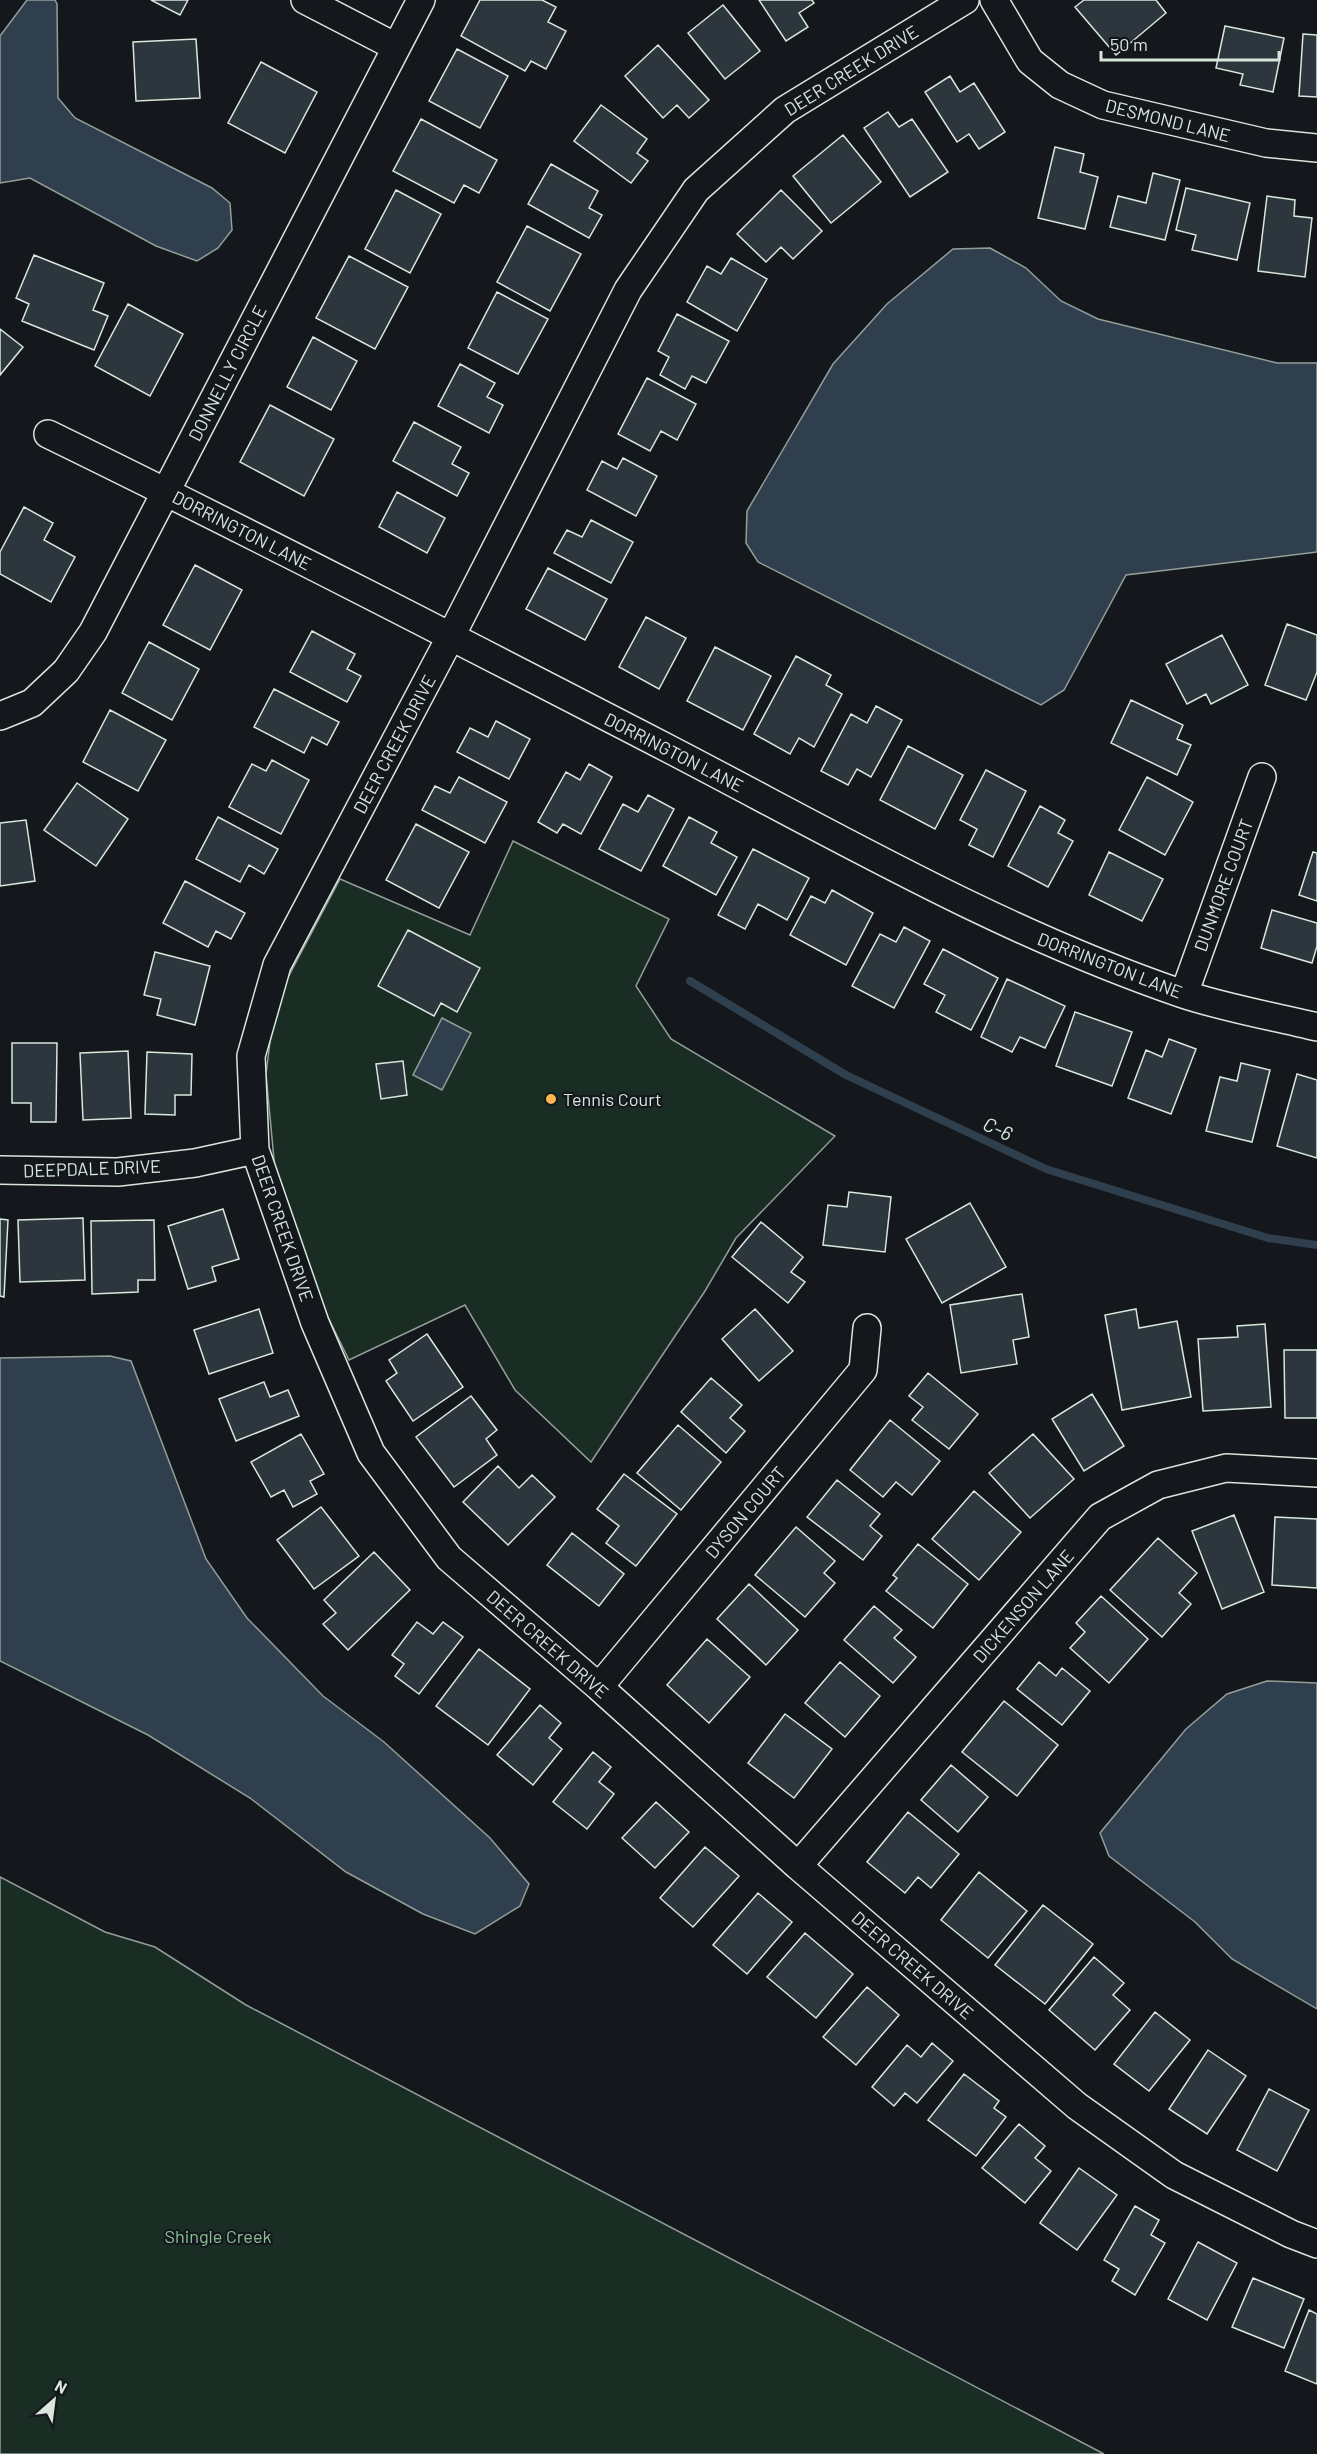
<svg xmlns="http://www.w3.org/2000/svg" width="1317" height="2454" font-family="Barlow,sans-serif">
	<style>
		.green { fill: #1a2d24; stroke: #939e99; stroke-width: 1.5 }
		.water { fill: #2f3f4d; stroke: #939e99; stroke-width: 1.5 }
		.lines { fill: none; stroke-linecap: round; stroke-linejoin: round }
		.stream { stroke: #2f3f4d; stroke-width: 8 }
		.building { fill: #2c363c; stroke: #d8e6dc; stroke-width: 1.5 }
		.minor-casing { stroke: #d8e6dc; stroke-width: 30 }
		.minor { stroke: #14181c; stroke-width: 27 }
		.poi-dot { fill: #ffb74d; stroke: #14181c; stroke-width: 2 }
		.labels { text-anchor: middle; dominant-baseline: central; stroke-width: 4.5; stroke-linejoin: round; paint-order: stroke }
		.street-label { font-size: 18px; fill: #d8e6dc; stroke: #14181c }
		.poi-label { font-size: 18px; fill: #d8e6dc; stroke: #14181c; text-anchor: start }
		.park-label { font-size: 18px; fill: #8ac095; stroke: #14181c }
		.water-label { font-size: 20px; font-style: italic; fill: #d8e6dc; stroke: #14181c }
	</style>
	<rect width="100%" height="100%" fill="#14181c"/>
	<!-- green -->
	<path class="green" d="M513 841 669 919 636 986 671 1039 835 1136 736 1238 705 1291 591 1462 515 1390 465 1305 349 1360 312 1285 276 1181 266 1074 275 1002 340 879 470 935Z
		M0 1877 105 1932 155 1947 246 2005 1104 2454H0Z"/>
	<!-- water -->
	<path class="water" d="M27 0H55L57 4 58 98 75 118 212 188 230 203 232 230 218 248 197 261 156 246 30 178 0 183V36Z
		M990 248 1026 268 1061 301 1098 319 1277 363H1317V552L1126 575 1064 690 1041 705 758 562 746 543 747 511 833 364 887 304 953 249Z
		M442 1018 471 1033 442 1090 413 1075Z
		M110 1356 131 1361 206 1559 247 1618 323 1696 384 1742 490 1838 529 1884 520 1906 475 1934 423 1914 346 1872 250 1798 148 1735 0 1661V1358Z
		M1267 1681 1317 1683V2009L1232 1959 1195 1922 1109 1856 1100 1833 1186 1729 1227 1694Z"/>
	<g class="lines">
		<!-- stream -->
		<path class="stream" d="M690 981 846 1075 1046 1169 1268 1238 1317 1245"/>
	</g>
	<!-- building -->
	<path class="building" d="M151 0H188L180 15Z
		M480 0H542L556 7 548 22 566 31 546 69 531 61 525 71 461 36Z
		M759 0H812L814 3 799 13 808 27 786 41Z
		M1084 0H1156L1166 13 1116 55 1075 7Z
		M723 5 760 51 725 79 688 33Z
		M1225 26 1284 38 1273 92 1240 85 1243 74 1216 68Z
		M1303 34 1317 35V97L1299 96Z
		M196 39 200 98 136 101 133 42Z
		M658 45 709 100 689 118 677 105 663 118 625 76Z
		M457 49 508 76 480 128 429 101Z
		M261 62 317 92 285 153 228 123Z
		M950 76 960 92 974 83 1005 132 979 149 969 134 957 142 925 92Z
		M601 105 647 139 637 153 648 161 631 183 574 141Z
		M888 112 899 127 912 119 948 172 910 197 864 128Z
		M421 119 497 160 479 193 464 185 454 203 393 171Z
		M843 135 881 182 831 223 793 176Z
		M1055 147 1084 154 1080 172 1098 177 1085 229 1038 218Z
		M551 164 598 191 589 208 602 215 589 238 528 204Z
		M1153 173 1180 180 1165 240 1110 227 1118 196 1146 203Z
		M1186 188 1250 203 1237 260 1192 250 1196 235 1176 230Z
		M396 190 441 214 410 273 365 249Z
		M781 190 822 231 793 259 781 247 766 262 737 234Z
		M1267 196 1295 200 1294 216 1312 218 1305 277 1258 271Z
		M527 226 581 254 550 311 497 282Z
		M34 255 104 283 93 310 108 316 94 350 22 321 29 304 16 298Z
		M349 256 408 287 375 349 316 318Z
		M731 258 767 279 737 331 687 302 707 266 721 274Z
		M497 292 548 319 518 374 468 348Z
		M128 304 183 334 150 396 95 366Z
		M677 314 729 341 706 383 692 376 685 389 660 375 669 357 658 351Z
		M0 329 23 347 0 375Z
		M313 337 357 361 331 410 287 387Z
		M460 364 495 383 487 397 503 405 489 433 438 406Z
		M647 378 696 404 677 440 661 431 650 451 618 434Z
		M270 405 334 439 304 496 240 462Z
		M414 422 461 447 452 464 469 473 457 496 393 461Z
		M623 458 657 476 636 516 587 490 602 461 617 469Z
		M397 492 445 518 427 553 379 527Z
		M24 507 53 523 44 540 75 557 51 602 0 574V552Z
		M591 520 633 542 611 583 554 553 567 530 582 537Z
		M195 565 242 590 210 650 163 625Z
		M548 568 607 599 585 640 526 609Z
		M646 617 686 638 659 689 619 667Z
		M1287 624 1317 635V672L1306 700 1265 685Z
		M312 631 355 654 347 669 361 676 347 702 290 672Z
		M1222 635 1248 685 1211 704 1206 694 1187 704 1166 664Z
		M149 642 199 669 172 720 122 693Z
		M715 647 771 676 743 730 687 701Z
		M796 656 831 675 826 685 842 694 814 747 799 738 790 754 754 734Z
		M274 689 339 722 327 745 312 737 304 753 254 727Z
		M1131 700 1183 725 1177 739 1191 745 1177 775 1111 743Z
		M876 706 902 720 871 777 857 769 848 785 821 771 851 714 867 723Z
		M110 710 166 740 138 791 83 762Z
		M496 721 530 739 509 779 457 752 470 728 488 737Z
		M908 746 963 775 935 829 880 800Z
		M272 760 309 780 281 834 229 807 252 764 266 771Z
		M589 764 612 777 581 834 563 824 557 833 538 822 566 772 580 780Z
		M986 770 1026 791 993 857 969 845 977 829 960 820Z
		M459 777 507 802 485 843 422 810 435 786 450 793Z
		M1147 777 1193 802 1165 855 1119 830Z
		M77 783 128 819 96 866 44 830Z
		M648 795 674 809 641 871 599 849 623 804 638 812Z
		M1040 806 1065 820 1058 833 1073 841 1048 887 1008 866Z
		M218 817 278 849 264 874 249 865 240 882 196 859Z
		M689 817 717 832 711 843 737 857 716 895 663 866Z
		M26 820 35 881 0 886V823Z
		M416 824 469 852 439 908 386 880Z
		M753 849 809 878 787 920 758 904 745 929 718 915Z
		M1109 852 1163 879 1142 921 1089 895Z
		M1313 852 1317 853V901L1299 895Z
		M185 881 245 913 231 939 216 931 208 947 163 923Z
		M832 890 873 913 846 965 790 935 811 896 825 903Z
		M1272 910 1317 923V946L1312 963 1261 948Z
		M904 927 930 941 894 1008 852 986 880 934 896 942Z
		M408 930 480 968 457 1012 441 1003 434 1016 378 986Z
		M943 949 998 978 971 1030 936 1012 945 995 924 984Z
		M155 952 210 966 195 1025 157 1015 161 999 144 995Z
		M1007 979 1065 1006 1045 1048 1020 1037 1012 1052 981 1037Z
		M1075 1012 1132 1032 1112 1086 1056 1066Z
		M1169 1039 1196 1049 1171 1114 1128 1098 1146 1050 1162 1057Z
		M12 1043H57L56 1122H31V1103H12Z
		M128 1051 131 1118 83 1120 80 1053Z
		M147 1052 192 1054 191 1095H175V1115L145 1114Z
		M403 1061 407 1095 381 1099 376 1064Z
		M1241 1063 1270 1070 1252 1142 1206 1131 1220 1077 1237 1081Z
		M1297 1074 1317 1080V1158L1277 1146Z
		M849 1192 891 1197 885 1252 823 1245 828 1205 847 1207Z
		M970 1203 1006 1267 942 1303 906 1239Z
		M223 1209 239 1259 212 1267 216 1281 188 1289 168 1226Z
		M83 1218 85 1280 20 1282 18 1220Z
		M0 1219 8 1220 4 1297 0 1296Z
		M154 1220 155 1280H138V1292L92 1294 91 1221Z
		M761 1222 803 1257 791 1272 805 1282 788 1303 732 1257Z
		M1022 1294 1029 1337 1013 1340 1017 1364 961 1373 950 1305Z
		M259 1309 273 1353 209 1374 194 1330Z
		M755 1309 793 1351 759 1381 722 1339Z
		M1136 1309 1139 1328 1177 1321 1191 1397 1122 1410 1105 1315Z
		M1265 1324 1271 1407 1203 1411 1198 1339 1238 1337 1237 1326Z
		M427 1334 463 1387 413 1421 386 1381 397 1373 389 1360Z
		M1284 1350H1317V1418H1285Z
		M928 1373 978 1414 949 1449 912 1420 923 1407 909 1396Z
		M711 1378 742 1405 730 1418 745 1431 726 1453 681 1412Z
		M264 1382 270 1397 288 1390 299 1416 236 1441 219 1399Z
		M1092 1394 1124 1446 1084 1471 1052 1419Z
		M471 1396 497 1430 486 1439 497 1455 454 1487 416 1437Z
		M890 1420 940 1461 912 1495 896 1482 883 1497 850 1470Z
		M678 1425 721 1462 681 1510 637 1473Z
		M301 1434 324 1474 310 1481 317 1494 293 1507 284 1490 271 1497 251 1462Z
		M1033 1434 1074 1479 1030 1518 989 1473Z
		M498 1466 519 1488 532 1475 555 1497 508 1545 463 1502Z
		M624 1474 677 1514 636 1566 606 1543 619 1526 597 1509Z
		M837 1480 880 1514 870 1526 882 1536 863 1560 807 1517Z
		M974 1491 1021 1532 979 1580 932 1539Z
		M321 1507 359 1556 314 1589 277 1540Z
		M1234 1515 1264 1592 1222 1609 1192 1531Z
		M1275 1517 1317 1519V1588L1272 1585Z
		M796 1527 835 1561 824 1573 835 1583 805 1617 755 1575Z
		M572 1533 624 1574 599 1606 547 1565Z
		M1158 1538 1197 1573 1179 1593 1191 1604 1162 1637 1110 1590Z
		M918 1544 968 1584 933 1628 886 1591 897 1578 893 1575Z
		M374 1552 410 1590 348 1650 323 1624 336 1613 324 1600Z
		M749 1584 798 1630 766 1665 717 1619Z
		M1101 1596 1148 1639 1109 1683 1070 1648 1085 1632 1076 1623Z
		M874 1606 902 1630 894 1638 916 1657 893 1683 844 1640Z
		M417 1622 433 1634 443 1622 463 1637 419 1694 395 1676 404 1664 392 1655Z
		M707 1639 750 1677 709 1723 667 1685Z
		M479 1649 530 1689 488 1745 436 1706Z
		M840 1662 880 1696 845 1737 805 1703Z
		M1039 1662 1056 1676 1062 1668 1090 1691 1062 1725 1017 1689Z
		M1004 1701 1058 1745 1017 1796 962 1752Z
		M540 1705 561 1723 549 1738 562 1749 533 1785 497 1755Z
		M785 1714 832 1749 794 1798 748 1763Z
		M593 1752 611 1767 599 1782 614 1794 587 1829 553 1802Z
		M951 1765 988 1797 958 1832 921 1800Z
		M656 1802 689 1832 655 1868 622 1838Z
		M908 1812 959 1854 931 1888 918 1877 905 1893 867 1862Z
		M705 1847 739 1876 693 1927 660 1898Z
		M979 1872 1027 1911 988 1958 941 1920Z
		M758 1893 792 1922 747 1974 713 1945Z
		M1043 1905 1093 1944 1045 2004 995 1965Z
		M805 1933 853 1974 816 2018 767 1977Z
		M1094 1957 1124 1983 1113 1995 1130 2010 1095 2050 1049 2010Z
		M867 1987 899 2015 856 2065 823 2037Z
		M1155 2012 1190 2040 1149 2091 1114 2064Z
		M932 2043 953 2061 917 2103 905 2093 894 2106 872 2087 907 2045 921 2057Z
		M1208 2050 1246 2076 1207 2134 1169 2109Z
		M964 2074 999 2101 994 2108 1006 2117 976 2156 928 2120Z
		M1269 2089 1309 2110 1277 2171 1237 2150Z
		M1019 2124 1045 2146 1035 2158 1051 2171 1025 2203 982 2168Z
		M1079 2168 1117 2195 1077 2250 1040 2223Z
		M1135 2206 1159 2220 1151 2235 1165 2243 1135 2295 1112 2281 1119 2269 1104 2260Z
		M1198 2242 1237 2263 1207 2320 1168 2299Z
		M1253 2278 1304 2299 1284 2348 1232 2327Z
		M1309 2310 1317 2314V2384L1285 2371Z"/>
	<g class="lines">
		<defs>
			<path id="minor" d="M305 0 396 47
				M965 0 785 110 696 190 628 290 451 636 277 965 251 1056 255 1150 315 1323 371 1453 449 1558 599 1687 798 1866 1077 2106 1174 2175 1291 2234 1317 2244
				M994 0 1030 61 1060 85 1103 105 1266 143 1317 148
				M48 434C257 536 464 643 671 750 838 837 1002 932 1180 993 1224 1008 1272 1016 1317 1027
				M0 716 32 703 66 671 93 632 421 0
				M1184 994 1262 777
				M0 1170 118 1172 195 1163 255 1150
				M599 1687 863 1370 867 1328
				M798 1866 1100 1517 1158 1485 1226 1468 1317 1473"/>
		</defs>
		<!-- minor casing -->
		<use href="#minor" class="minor-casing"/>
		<!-- minor -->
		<use href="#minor" class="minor"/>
	</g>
	<!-- markers -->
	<circle class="poi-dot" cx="551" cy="1099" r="6"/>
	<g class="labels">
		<!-- street labels -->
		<g class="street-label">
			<text transform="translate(851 70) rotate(-32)">DEER CREEK DRIVE</text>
			<text transform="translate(1168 120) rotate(14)">DESMOND LANE</text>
			<text transform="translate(227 373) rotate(-63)">DONNELLY CIRCLE</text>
			<text transform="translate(242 530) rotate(27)">DORRINGTON LANE</text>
			<text transform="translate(394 744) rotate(-62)">DEER CREEK DRIVE</text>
			<text transform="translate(674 752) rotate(27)">DORRINGTON LANE</text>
			<text transform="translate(1223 885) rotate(-70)">DUNMORE COURT</text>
			<text transform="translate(1110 965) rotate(21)">DORRINGTON LANE</text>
			<text transform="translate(92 1168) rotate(-2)">DEEPDALE DRIVE</text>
			<text transform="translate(283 1228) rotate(71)">DEER CREEK DRIVE</text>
			<text transform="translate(745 1512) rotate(-50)">DYSON COURT</text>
			<text transform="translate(1023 1606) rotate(-49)">DICKENSON LANE</text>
			<text transform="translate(548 1644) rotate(41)">DEER CREEK DRIVE</text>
			<text transform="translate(913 1965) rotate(41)">DEER CREEK DRIVE</text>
		</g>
		<!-- poi labels -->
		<g class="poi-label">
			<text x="563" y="1099">Tennis Court</text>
		</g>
		<!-- park labels -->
		<g class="park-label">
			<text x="218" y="2236">Shingle Creek</text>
		</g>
		<!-- water labels -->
		<g class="water-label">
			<text transform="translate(998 1128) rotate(25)">C-6</text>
		</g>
	</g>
	<!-- north arrow -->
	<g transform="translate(54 2400) rotate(28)" stroke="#14181c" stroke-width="4.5" paint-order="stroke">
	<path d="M0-4.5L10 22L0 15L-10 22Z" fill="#d8e6dc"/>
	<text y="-9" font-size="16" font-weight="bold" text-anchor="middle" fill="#d8e6dc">N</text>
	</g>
	<!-- scale -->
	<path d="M1101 51v9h178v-9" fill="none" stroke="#d8e6dc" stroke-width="3"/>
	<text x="1110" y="51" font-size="18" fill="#d8e6dc" stroke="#14181c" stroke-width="4.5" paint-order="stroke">50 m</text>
</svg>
